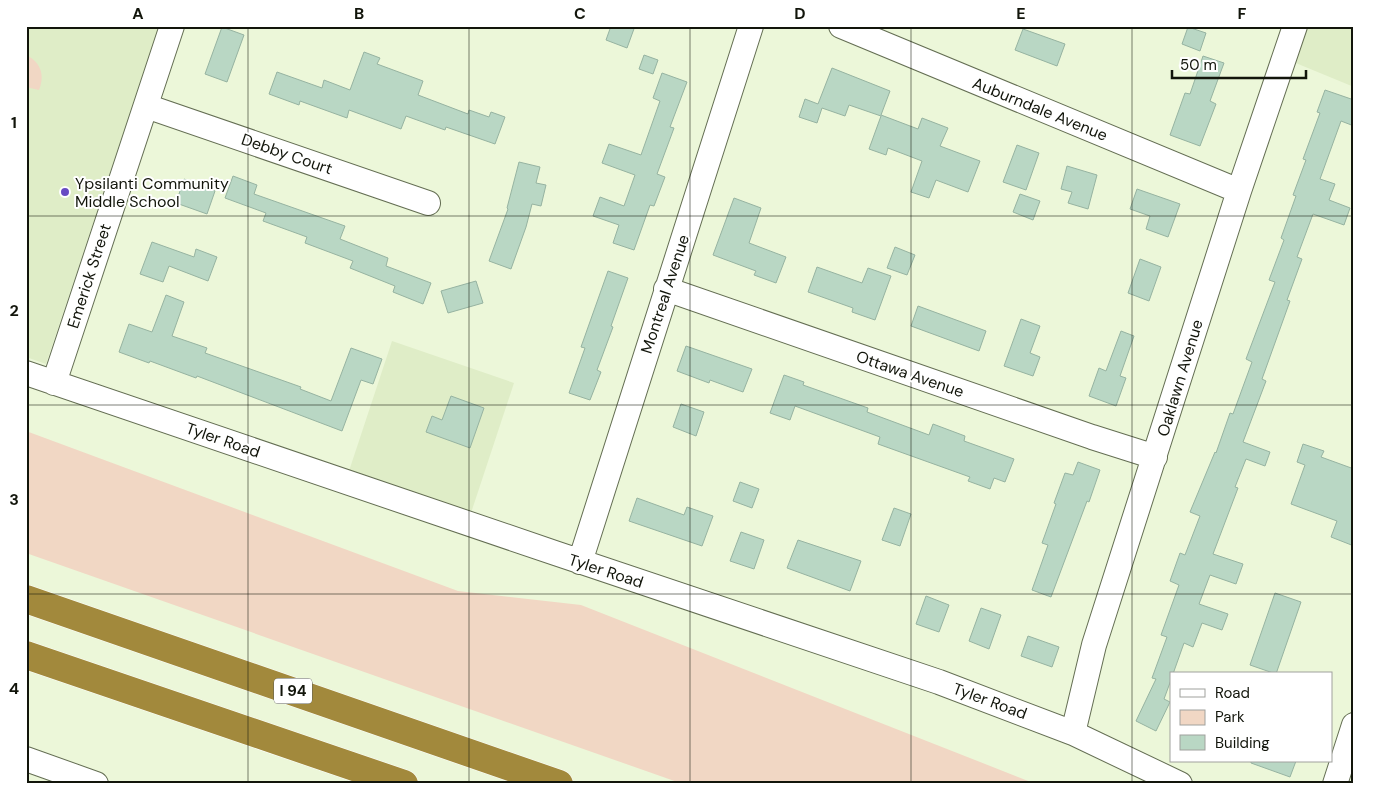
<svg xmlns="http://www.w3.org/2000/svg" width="1380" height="810" font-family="'DM Sans',sans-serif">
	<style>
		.built { fill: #dfedc7 }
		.green { fill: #f1d7c4 }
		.building { fill: #b9d7c4; stroke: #96b3a1 }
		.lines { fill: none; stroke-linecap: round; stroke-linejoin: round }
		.minor-casing { stroke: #646e53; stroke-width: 26 }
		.highway-casing { stroke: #fff; stroke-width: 29 }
		.minor { stroke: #fff; stroke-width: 24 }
		.highway { stroke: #a2893c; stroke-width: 28 }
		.grid { fill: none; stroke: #12150b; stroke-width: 1; stroke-opacity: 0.55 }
		.poi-dot { fill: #674ac3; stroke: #fff; stroke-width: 2 }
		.labels { text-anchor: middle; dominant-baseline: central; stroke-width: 4; stroke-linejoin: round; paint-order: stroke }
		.shield { fill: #fff; stroke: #595b54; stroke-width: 1 }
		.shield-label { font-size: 15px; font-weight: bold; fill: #12150b }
		.street-label { font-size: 16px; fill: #12150b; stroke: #fff }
		.poi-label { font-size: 16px; fill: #12150b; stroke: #fff; text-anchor: start }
		.neatline { fill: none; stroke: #12150b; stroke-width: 2 }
		.grid-label { font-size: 16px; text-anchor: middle; font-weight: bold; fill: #12150b }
	</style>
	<rect width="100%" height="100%" fill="#ecf7d9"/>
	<!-- built -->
	<path class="built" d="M26 26H159L46 364 26 357Z
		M1297 26H1354V87L1286 59Z
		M392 341 514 383 471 513 349 471Z"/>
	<!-- green -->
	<path class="green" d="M26 55C41 62 45 75 39 90L26 87V76L29 68 26 67Z
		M26 431 458 591 581 605 1036 784H683L26 553Z"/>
	<!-- building -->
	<path class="building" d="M611 26H635L627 48 606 40Z
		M222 27 244 35 227 82 205 74Z
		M1188 27 1206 33 1200 51 1182 44Z
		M1023 29 1065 44 1057 66 1015 50Z
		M364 52 380 58 377 64 423 81 418 95 468 114 469 110 489 117 491 112 505 117 495 144 446 127 445 130 406 116 401 129 349 110 347 118 300 101 299 105 269 94 277 72 322 88 324 80 350 90Z
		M644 55 658 60 653 74 639 69Z
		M1203 56 1224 63 1210 101 1216 104 1200 146 1170 135 1185 93 1190 94Z
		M832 68 890 91 881 115 918 129 922 118 948 128 940 146 980 161 968 192 936 180 929 198 911 192 922 161 888 148 886 155 869 149 881 116 849 105 845 116 822 108 817 123 799 117 805 99 818 104Z
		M662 73 687 82 670 127 674 128 657 174 665 177 654 206 650 205 634 250 613 243 619 225 593 216 600 197 624 206 635 175 602 163 609 144 641 155 660 101 653 98Z
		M1325 90 1354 100V126L1341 121 1320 179 1335 184 1329 200 1350 208 1344 225 1313 214 1297 257 1302 259 1287 300 1290 301 1262 379 1266 381 1243 442 1270 452 1265 466 1246 459 1235 487 1238 488 1213 554 1243 564 1236 584 1210 575 1199 604 1228 614 1222 630 1202 623 1193 647 1184 643 1173 674H1171V680L1164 699 1170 702 1156 731 1136 721 1156 679 1152 678 1167 637 1161 635 1179 585 1170 581 1180 553 1185 555 1200 516 1190 512 1215 452 1216 453 1230 413 1233 414 1252 362 1246 359 1275 282 1269 280 1284 240 1281 238 1296 196 1293 195 1306 160 1303 159 1320 113 1317 112Z
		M1017 145 1039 153 1026 190 1003 182Z
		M519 162 540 167 536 183 546 185 541 206 532 204 526 227 511 269 489 261 508 209 507 208Z
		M1067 166 1097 175 1088 209 1068 203 1072 192 1061 189Z
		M233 176 257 185 254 194 345 226 340 239 388 258 386 266 431 283 423 304 393 292 395 286 350 268 353 261 305 243 307 237 263 221 266 213 225 198Z
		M184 179 215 191 207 214 176 203Z
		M1137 189 1180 204 1168 237 1146 229 1150 216 1130 209Z
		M1020 194 1040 201 1033 220 1013 212Z
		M734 198 761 208 749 243 786 257 776 283 754 275 756 271 713 255Z
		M152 242 194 257 196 249 217 257 208 281 169 266 163 282 140 274Z
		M895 247 915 255 907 275 887 268Z
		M1140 259 1161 267 1149 301 1128 293Z
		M817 267 862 283 868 268 891 276 875 320 852 312 853 308 808 292Z
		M608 271 628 278 611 326 613 327 597 370 601 372 590 400 569 393 585 348 581 347Z
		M476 281 483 303 448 313 441 291Z
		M166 295 184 302 172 336 207 348 205 353 301 387 300 389 331 401 351 348 382 359 373 384 361 380 342 431 197 376 196 378 150 361 149 363 119 352 129 324 152 332Z
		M918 306 986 331 979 351 911 326Z
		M1021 319 1040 326 1030 353 1040 357 1033 376 1004 366Z
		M1121 331 1134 336 1120 376 1126 378 1116 406 1089 396 1099 368 1106 371Z
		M686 346 752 369 743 392 710 380 709 383 677 371Z
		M784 375 804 382 803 385 868 408 867 412 929 435 933 424 965 436 964 441 1014 459 1005 482 994 478 990 489 968 481 970 477 878 444 880 437 795 406 790 420 770 413Z
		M451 396 484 408 470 448 426 432 432 416 442 420Z
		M681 404 704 412 696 436 673 427Z
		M1303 444 1324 451 1321 457 1354 469V546L1331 537 1337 521 1291 504 1305 465 1297 462Z
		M1078 462 1100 470 1089 502 1087 501 1051 597 1032 590 1048 545 1042 543 1056 504 1054 503 1065 473 1073 475Z
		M740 482 759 489 752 508 733 501Z
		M637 498 684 515 687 507 713 516 702 546 629 521Z
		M894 508 911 514 900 546 882 540Z
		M741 532 764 540 754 569 730 561Z
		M798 540 861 561 850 591 787 568Z
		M1275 593 1301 602 1276 674 1250 665Z
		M926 596 949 605 939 632 916 624Z
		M981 608 1001 615 989 649 969 641Z
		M1028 636 1059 647 1052 667 1021 656Z
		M1251 761H1296L1290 777 1251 763Z"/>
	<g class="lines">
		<defs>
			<path id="minor" d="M841 26 1239 191
				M146 106 428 203
				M666 289 1092 437 1155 457
				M26 373 555 553 939 682 1073 733 1180 784
				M54 383 172 26
				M580 562 751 26
				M1073 733 1094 645 1239 191 1295 26
				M26 759 96 784
				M1335 784 1354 725"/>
			<path id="highway" d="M26 599 559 784
				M26 655 404 784"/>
		</defs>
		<!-- minor casing -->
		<use href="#minor" class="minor-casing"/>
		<!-- highway casing -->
		<use href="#highway" class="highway-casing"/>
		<!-- minor -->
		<use href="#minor" class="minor"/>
		<!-- highway -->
		<use href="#highway" class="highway"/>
	</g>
	<!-- grid -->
	<path class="grid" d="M248 26V784M469 26V784M690 26V784M911 26V784M1132 26V784M26 216H1354M26 405H1354M26 594H1354"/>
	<!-- markers -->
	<circle class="poi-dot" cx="65" cy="192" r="5"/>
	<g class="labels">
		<!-- shield labels -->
		<rect class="shield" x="274" y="678.5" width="38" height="25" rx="4"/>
		<g class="shield-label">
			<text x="293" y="691">I 94</text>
		</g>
		<!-- street labels -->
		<g class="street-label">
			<text transform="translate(1040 109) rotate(22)">Auburndale Avenue</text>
			<text transform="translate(287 154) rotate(19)">Debby Court</text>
			<text transform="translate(89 276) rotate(-72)">Emerick Street</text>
			<text transform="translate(665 294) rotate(-72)">Montreal Avenue</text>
			<text transform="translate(910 374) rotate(19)">Ottawa Avenue</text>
			<text transform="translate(1180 378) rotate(-73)">Oaklawn Avenue</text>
			<text transform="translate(223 440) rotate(19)">Tyler Road</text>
			<text transform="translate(606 571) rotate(18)">Tyler Road</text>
			<text transform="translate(990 701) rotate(20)">Tyler Road</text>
		</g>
		<!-- poi labels -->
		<g class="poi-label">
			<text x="75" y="183">Ypsilanti Community<tspan x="75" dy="18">Middle School</tspan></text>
		</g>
	</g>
	<!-- border -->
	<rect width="1380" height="810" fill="none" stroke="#ffffff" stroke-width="55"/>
	<!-- legend -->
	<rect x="1170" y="672" width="162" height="90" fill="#ffffff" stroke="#a0a19d"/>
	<rect x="1180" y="689" width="25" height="8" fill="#ffffff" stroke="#a0a19d"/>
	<text x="1215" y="698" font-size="15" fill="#12150b">Road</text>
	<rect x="1180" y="710" width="25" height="15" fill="#f1d7c4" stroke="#a0a19d"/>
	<text x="1215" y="722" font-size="15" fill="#12150b">Park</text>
	<rect x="1180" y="735" width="25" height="15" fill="#b9d7c4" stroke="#a0a19d"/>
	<text x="1215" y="748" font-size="15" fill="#12150b">Building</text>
	<!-- scale -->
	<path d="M1172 70v8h134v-8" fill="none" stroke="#12150b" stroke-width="2.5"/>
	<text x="1180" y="70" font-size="15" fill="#12150b" stroke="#ffffff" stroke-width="4" paint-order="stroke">50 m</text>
	<rect x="28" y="28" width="1324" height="754" class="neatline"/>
	<g class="grid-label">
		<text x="138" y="19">A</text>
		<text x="359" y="19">B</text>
		<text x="580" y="19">C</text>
		<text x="800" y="19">D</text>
		<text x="1021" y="19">E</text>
		<text x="1242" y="19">F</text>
		<text x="14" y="128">1</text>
		<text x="14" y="316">2</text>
		<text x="14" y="505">3</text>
		<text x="14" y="694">4</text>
	</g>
</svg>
